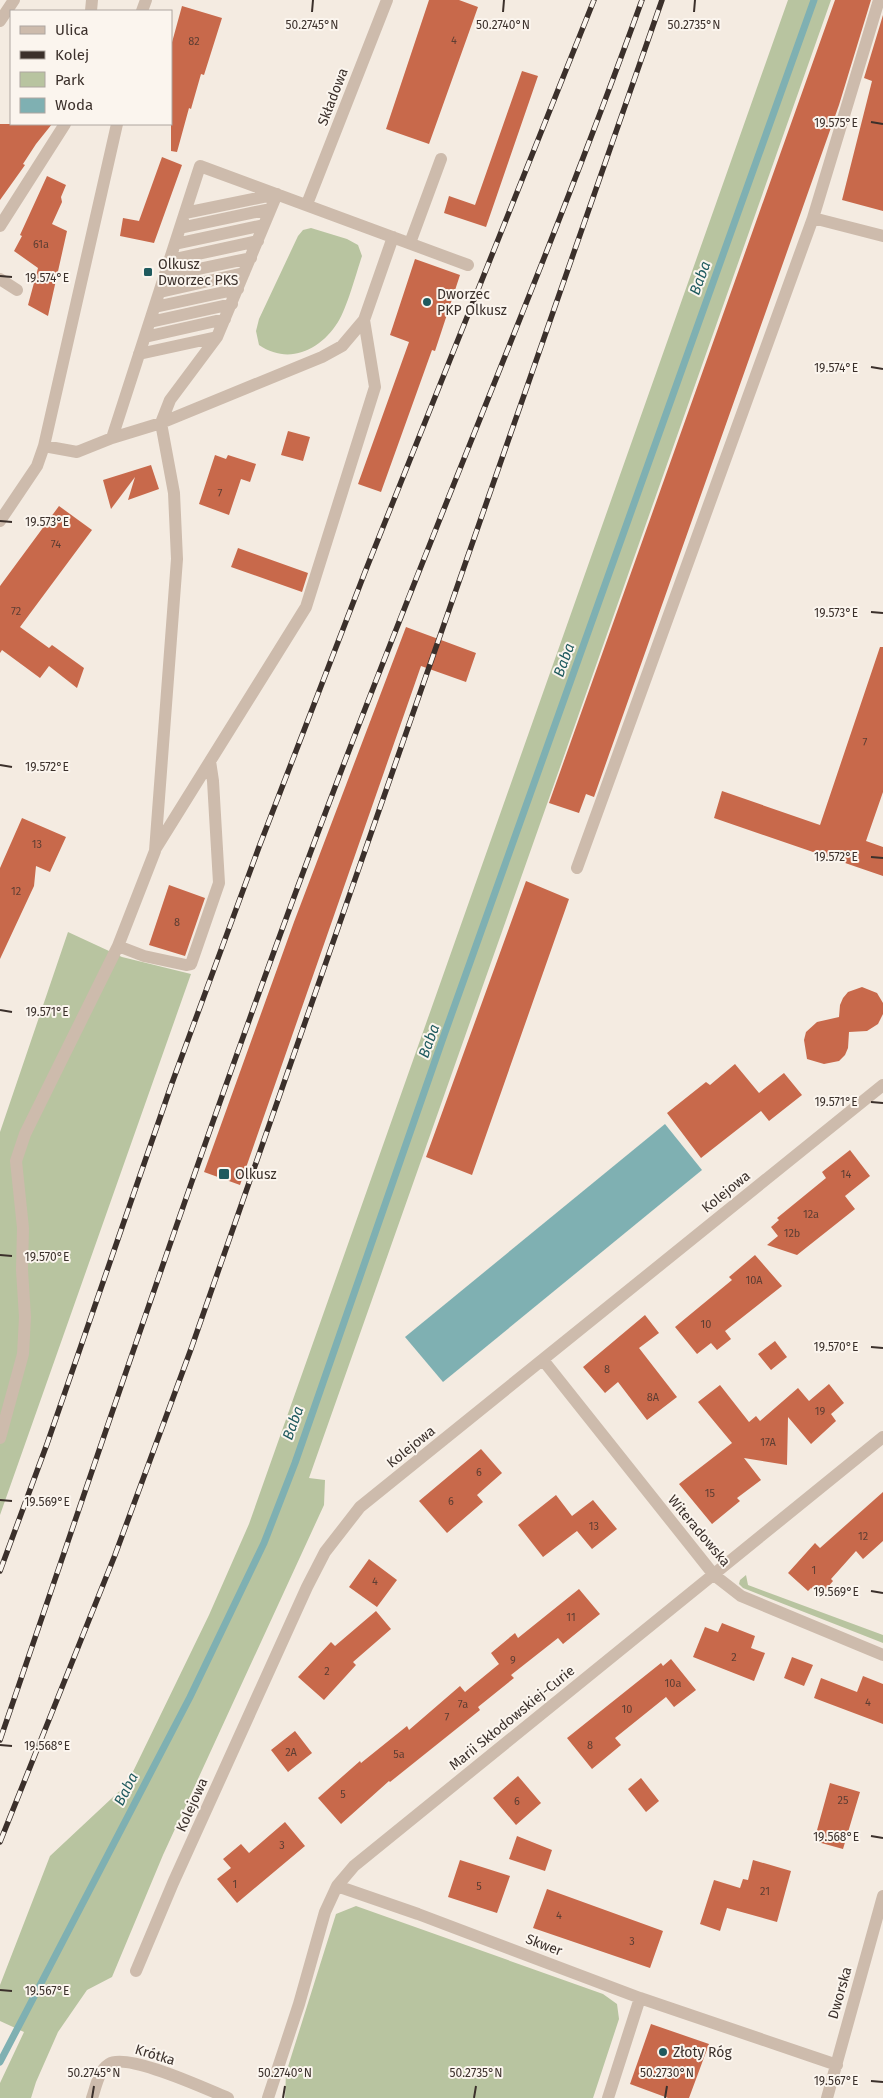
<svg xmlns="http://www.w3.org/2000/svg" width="883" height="2098" font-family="'Fira Sans',sans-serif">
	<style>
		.green { fill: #b8c4a0 }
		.water { fill: #7fb0b2 }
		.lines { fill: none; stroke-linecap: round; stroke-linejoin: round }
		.stream { stroke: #7fb0b2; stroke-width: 7 }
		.building { fill: #c8694b }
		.minor { stroke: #cdbbac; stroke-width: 12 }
		.rail-casing { stroke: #3b302b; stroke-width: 5.5 }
		.rail { stroke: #fbf5ee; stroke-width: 4; stroke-dasharray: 11; stroke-linecap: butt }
		.ticks { fill: none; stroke: #3b302b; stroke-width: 2 }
		.poi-dot { fill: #1f5a5e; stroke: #fbf5ee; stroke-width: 2 }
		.labels { text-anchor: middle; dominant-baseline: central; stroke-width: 4; stroke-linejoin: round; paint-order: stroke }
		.number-label { font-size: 11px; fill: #5e3e33 }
		.street-label { font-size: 14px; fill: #3b302b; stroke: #fbf5ee }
		.poi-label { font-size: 14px; fill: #3b302b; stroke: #fbf5ee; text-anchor: start }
		.water-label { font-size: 15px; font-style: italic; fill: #1f5a5e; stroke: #fbf5ee }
		.ticks-label { font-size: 12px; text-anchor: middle; fill: #3b302b; stroke: #fbf5ee; stroke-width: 4; stroke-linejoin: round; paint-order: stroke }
	</style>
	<rect width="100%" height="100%" fill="#f4ebe1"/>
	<!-- green -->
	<path class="green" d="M788 0H831L309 1478 325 1480 324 1505 163 1855 112 1977 87 1990 58 2032 36 2082 31 2098H0V2083L24 2032 0 2021V1985L50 1856 127 1784 209 1615 249 1524Z
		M311 228 347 239 358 245 362 256C356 274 347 308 338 322 320 351 288 365 259 345L256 331 259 319 298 236 303 230Z
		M68 932 122 957 191 974 0 1515V1132Z
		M746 1575 748 1585 883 1635V1643L743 1588 739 1584 740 1580Z
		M356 1906 603 1994 617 2004 619 2019 593 2098H285L286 2073 336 1914Z"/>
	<!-- water -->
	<path class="water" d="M665 1124 702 1170 443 1382 405 1337Z"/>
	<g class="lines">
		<!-- stream -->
		<path class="stream" d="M0 2062 190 1697 264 1543 295 1463 443 1038 814 0"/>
	</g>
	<!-- building -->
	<path class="building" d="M429 0H459L478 7 429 144 386 129Z
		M835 0H871L839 105 594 797 586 794 579 813 549 803Z
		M182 6 222 18 204 75 201 74 191 109 189 108 177 152 171 151V46Z
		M883 15V211L842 200 872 81 864 78Z
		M522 71 538 76 486 227 444 213 449 196 475 205Z
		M0 124H52L36 144 23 164 25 165 0 200Z
		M162 157 182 165 154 243 120 236 123 218 139 221Z
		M47 176 66 185 61 197 62 202 52 224 67 231 48 316 28 305 38 268 14 251 22 236 20 235Z
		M415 259 460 275 435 351 432 350 381 492 358 484 409 342 390 335Z
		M288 431 310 437 303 461 281 455Z
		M215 455 226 459 228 455 256 464 250 482 241 479 229 515 199 504Z
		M151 465 159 489 128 500 135 477 111 509 103 480Z
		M59 506 92 530 20 627 49 648 52 645 84 668 77 688 49 666 40 678 2 650 0 653V586Z
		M238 548 308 573 302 592 231 567Z
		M406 627 476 653 466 682 421 666 240 1185 204 1172 294 922Z
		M880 647H883V792L866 841 883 847V876L714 818 722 791 820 825Z
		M22 818 66 837 50 872 36 866 34 886 0 959V868Z
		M526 881 569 899 472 1175 426 1157Z
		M169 885 205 898 185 956 149 945Z
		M862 987 877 993 883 1003V1014L878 1024 867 1031 849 1032 848 1048 845 1055 839 1061 824 1064 807 1059 804 1040 806 1032 817 1022 839 1017 840 1005 843 998 848 992Z
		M735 1064 759 1093 784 1073 802 1095 769 1121 761 1111 701 1158 667 1113 706 1082 710 1085Z
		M850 1150 870 1176 845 1196 855 1209 797 1255 767 1245 778 1236 771 1227 779 1220 777 1218 826 1178 822 1172Z
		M755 1255 782 1286 725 1331 731 1339 717 1350 711 1343 697 1354 675 1327 732 1280 729 1277Z
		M645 1315 659 1333 639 1348 677 1397 647 1420 618 1382 605 1393 583 1367Z
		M775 1341 787 1357 771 1370 758 1354Z
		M829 1384 844 1403 831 1414 836 1421 811 1444 788 1417 787 1465 744 1458 761 1480 737 1498 740 1501 712 1524 679 1484 732 1443 698 1402 720 1385 749 1422 756 1416 760 1421 798 1388 809 1401Z
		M481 1449 502 1473 477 1495 483 1502 447 1533 419 1501Z
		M883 1492V1541L863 1559 856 1551 831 1579 833 1581 820 1596 811 1588 808 1591 788 1573 815 1543 820 1548Z
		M556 1495 572 1516 593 1500 617 1529 592 1549 577 1531 543 1557 518 1525Z
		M369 1559 397 1580 377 1607 349 1587Z
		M579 1589 600 1614 563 1644 558 1638 511 1675 514 1678 478 1707 480 1710 390 1782 389 1781 341 1824 318 1798 360 1761 361 1763 407 1726 409 1730 460 1686 465 1692 499 1664 491 1653 515 1633 518 1638Z
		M376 1611 391 1629 353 1662 356 1665 324 1700 298 1677 331 1642 335 1646Z
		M722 1623 755 1636 751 1648 765 1653 754 1681 693 1657 705 1627 718 1632Z
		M792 1657 813 1665 804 1686 784 1678Z
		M671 1659 696 1690 674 1707 666 1697 615 1738 621 1745 592 1769 567 1738 661 1663 663 1666Z
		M863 1676 883 1684V1724L814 1698 821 1678 857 1692Z
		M295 1731 312 1753 288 1772 271 1750Z
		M518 1776 541 1803 516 1825 493 1798Z
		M641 1778 659 1801 646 1812 628 1789Z
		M830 1783 860 1792 843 1849 814 1841Z
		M285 1822 305 1846 237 1903 217 1879 231 1868 223 1859 241 1844 249 1853Z
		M517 1836 552 1850 545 1871 509 1859Z
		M460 1860 510 1876 497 1913 448 1897Z
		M753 1860 791 1871 777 1922 727 1908 720 1931 700 1924 714 1880 740 1888 743 1879 748 1880Z
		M547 1889 663 1931 650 1968 533 1928Z
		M651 2024 709 2044 689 2098H668L630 2084Z"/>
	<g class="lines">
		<!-- minor -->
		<path class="minor" d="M91 11 92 0
			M142 11 146 0
			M0 21 14 0
			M307 204 387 0
			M185 213 277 194
			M813 218 879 0
			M0 226 65 124
			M180 228 270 209
			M410 243 441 159
			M175 244 264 225
			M170 260 258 241
			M165 276 251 258
			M0 279 17 290
			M160 292 244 273
			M155 307 238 289
			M150 322 232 304
			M145 337 225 319
			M139 354 217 337
			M112 438 200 166 468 265
			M44 446 77 452 112 438 161 423 322 357 342 346 364 320 393 237
			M0 521 37 466 44 446 117 124
			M156 848 306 607 375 387 364 320
			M577 868 813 218 883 236
			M118 946 144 956 186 965 191 964 219 883 213 781 210 761
			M543 1360 714 1575 741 1596 883 1655
			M0 1438 23 1354 25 1317 22 1270 23 1228 16 1161 25 1134 118 946 155 851 177 559 174 493 161 423 170 400 217 337 277 194
			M337 1886 418 1914 640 1998 837 2065
			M136 1971 173 1883 307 1587 325 1552 360 1507 883 1085
			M92 2098C96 2087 98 2071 109 2064 127 2052 206 2089 228 2098
			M268 2098 299 2004 325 1912 337 1886 354 1866 883 1437
			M608 2098 640 1998
			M827 2098 883 1896"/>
		<defs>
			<path id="rail" d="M0 1571 47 1444 172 1083 259 847 365 572 594 0
				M0 1740C110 1420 217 1098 337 782 436 520 547 263 642 0
				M0 1842 115 1555 191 1349 662 0"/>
		</defs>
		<!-- rail casing -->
		<use href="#rail" class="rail-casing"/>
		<!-- rail -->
		<use href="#rail" class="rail"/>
	</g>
	<!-- ticks -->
	<path class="ticks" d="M312 12 313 0M503 12 504 0M694 12 695 0M871 122 883 124M0 276 12 277M871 367 883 369M0 521 12 522M871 612 883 613M0 765 12 767M871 857 883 858M0 1010 12 1012M871 1102 883 1103M0 1255 12 1256M871 1347 883 1348M0 1500 12 1501M871 1591 883 1593M0 1745 12 1746M871 1836 883 1838M0 1990 12 1991M871 2081 883 2082M92 2098 94 2086M283 2098 285 2086M474 2098 476 2086M665 2098 667 2086"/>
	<!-- markers -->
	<g class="poi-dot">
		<rect x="143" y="267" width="10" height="10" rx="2.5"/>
		<circle cx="427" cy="302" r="5"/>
		<rect x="218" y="1168" width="12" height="12" rx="2.5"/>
		<circle cx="663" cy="2052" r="5"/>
	</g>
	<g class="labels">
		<!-- number labels -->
		<g class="number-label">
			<text x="454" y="40">4</text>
			<text x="194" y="41">82</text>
			<text x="41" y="244">61a</text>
			<text x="220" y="493">7</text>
			<text x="56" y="544">74</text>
			<text x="16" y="611">72</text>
			<text x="865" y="742">7</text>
			<text x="37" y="844">13</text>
			<text x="16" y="891">12</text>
			<text x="177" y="922">8</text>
			<text x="846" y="1174">14</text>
			<text x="811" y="1214">12a</text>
			<text x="792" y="1233">12b</text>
			<text x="754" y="1280">10A</text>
			<text x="706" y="1324">10</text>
			<text x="607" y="1369">8</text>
			<text x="653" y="1397">8A</text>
			<text x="820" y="1411">19</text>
			<text x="768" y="1442">17A</text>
			<text x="479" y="1472">6</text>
			<text x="710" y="1493">15</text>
			<text x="451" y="1501">6</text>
			<text x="594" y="1526">13</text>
			<text x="863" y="1536">12</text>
			<text x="814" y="1570">1</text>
			<text x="375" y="1581">4</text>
			<text x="571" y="1617">11</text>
			<text x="734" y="1657">2</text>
			<text x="513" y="1660">9</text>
			<text x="327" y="1671">2</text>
			<text x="673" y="1683">10a</text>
			<text x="868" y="1702">4</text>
			<text x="463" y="1704">7a</text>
			<text x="627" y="1709">10</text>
			<text x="447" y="1717">7</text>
			<text x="590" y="1745">8</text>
			<text x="291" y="1752">2A</text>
			<text x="399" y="1754">5a</text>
			<text x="343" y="1794">5</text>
			<text x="843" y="1800">25</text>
			<text x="517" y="1801">6</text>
			<text x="282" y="1845">3</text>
			<text x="235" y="1884">1</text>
			<text x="479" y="1886">5</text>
			<text x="765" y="1891">21</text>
			<text x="559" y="1915">4</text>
			<text x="632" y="1941">3</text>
		</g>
		<!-- street labels -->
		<g class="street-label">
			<text transform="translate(333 97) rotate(-69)">Składowa</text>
			<text transform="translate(726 1192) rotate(-39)">Kolejowa</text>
			<text transform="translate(411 1447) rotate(-39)">Kolejowa</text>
			<text transform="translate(699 1531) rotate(50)">Witeradowska</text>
			<text transform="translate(512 1718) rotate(-39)">Marii Skłodowskiej-Curie</text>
			<text transform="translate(192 1805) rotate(-66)">Kolejowa</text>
			<text transform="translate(544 1945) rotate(21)">Skwer</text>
			<text transform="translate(840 1993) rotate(-74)">Dworska</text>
			<text transform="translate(155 2055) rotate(17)">Krótka</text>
		</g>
		<!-- poi labels -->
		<g class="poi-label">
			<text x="158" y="264">Olkusz<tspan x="158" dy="16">Dworzec PKS</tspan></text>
			<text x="437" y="294">Dworzec<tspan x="437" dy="16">PKP Olkusz</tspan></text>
			<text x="235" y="1174">Olkusz</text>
			<text x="673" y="2052">Złoty Róg</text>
		</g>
		<!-- water labels -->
		<g class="water-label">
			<text transform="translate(700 278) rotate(-70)">Baba</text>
			<text transform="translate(564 660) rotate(-70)">Baba</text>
			<text transform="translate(429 1041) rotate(-70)">Baba</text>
			<text transform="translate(293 1423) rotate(-70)">Baba</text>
			<text transform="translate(126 1789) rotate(-63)">Baba</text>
		</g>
	</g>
	<g class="ticks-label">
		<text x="312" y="29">50.2745°N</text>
		<text x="503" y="29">50.2740°N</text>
		<text x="694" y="29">50.2735°N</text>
		<text x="836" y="127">19.575°E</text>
		<text x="47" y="282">19.574°E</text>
		<text x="836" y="372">19.574°E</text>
		<text x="47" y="526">19.573°E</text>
		<text x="836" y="617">19.573°E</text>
		<text x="47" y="771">19.572°E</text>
		<text x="836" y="861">19.572°E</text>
		<text x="47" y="1016">19.571°E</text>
		<text x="836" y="1106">19.571°E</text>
		<text x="47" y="1261">19.570°E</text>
		<text x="836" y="1351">19.570°E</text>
		<text x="47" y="1506">19.569°E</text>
		<text x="836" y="1596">19.569°E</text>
		<text x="47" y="1750">19.568°E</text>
		<text x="836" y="1841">19.568°E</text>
		<text x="47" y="1995">19.567°E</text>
		<text x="94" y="2077">50.2745°N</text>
		<text x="285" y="2077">50.2740°N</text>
		<text x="476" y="2077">50.2735°N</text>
		<text x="667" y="2077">50.2730°N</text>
		<text x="836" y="2085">19.567°E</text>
	</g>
	<!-- legend -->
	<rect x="10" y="10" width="162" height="115" fill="#fbf5ee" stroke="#aea6a0"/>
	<rect x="20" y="26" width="25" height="8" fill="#cdbbac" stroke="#aea6a0"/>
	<text x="55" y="35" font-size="15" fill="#3b302b">Ulica</text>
	<rect x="20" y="51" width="25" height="8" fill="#3b302b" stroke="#aea6a0"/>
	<text x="55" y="60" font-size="15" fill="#3b302b">Kolej</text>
	<rect x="20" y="72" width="25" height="15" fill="#b8c4a0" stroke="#aea6a0"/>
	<text x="55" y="85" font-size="15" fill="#3b302b">Park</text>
	<rect x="20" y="98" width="25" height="15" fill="#7fb0b2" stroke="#aea6a0"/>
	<text x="55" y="110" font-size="15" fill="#3b302b">Woda</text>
</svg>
